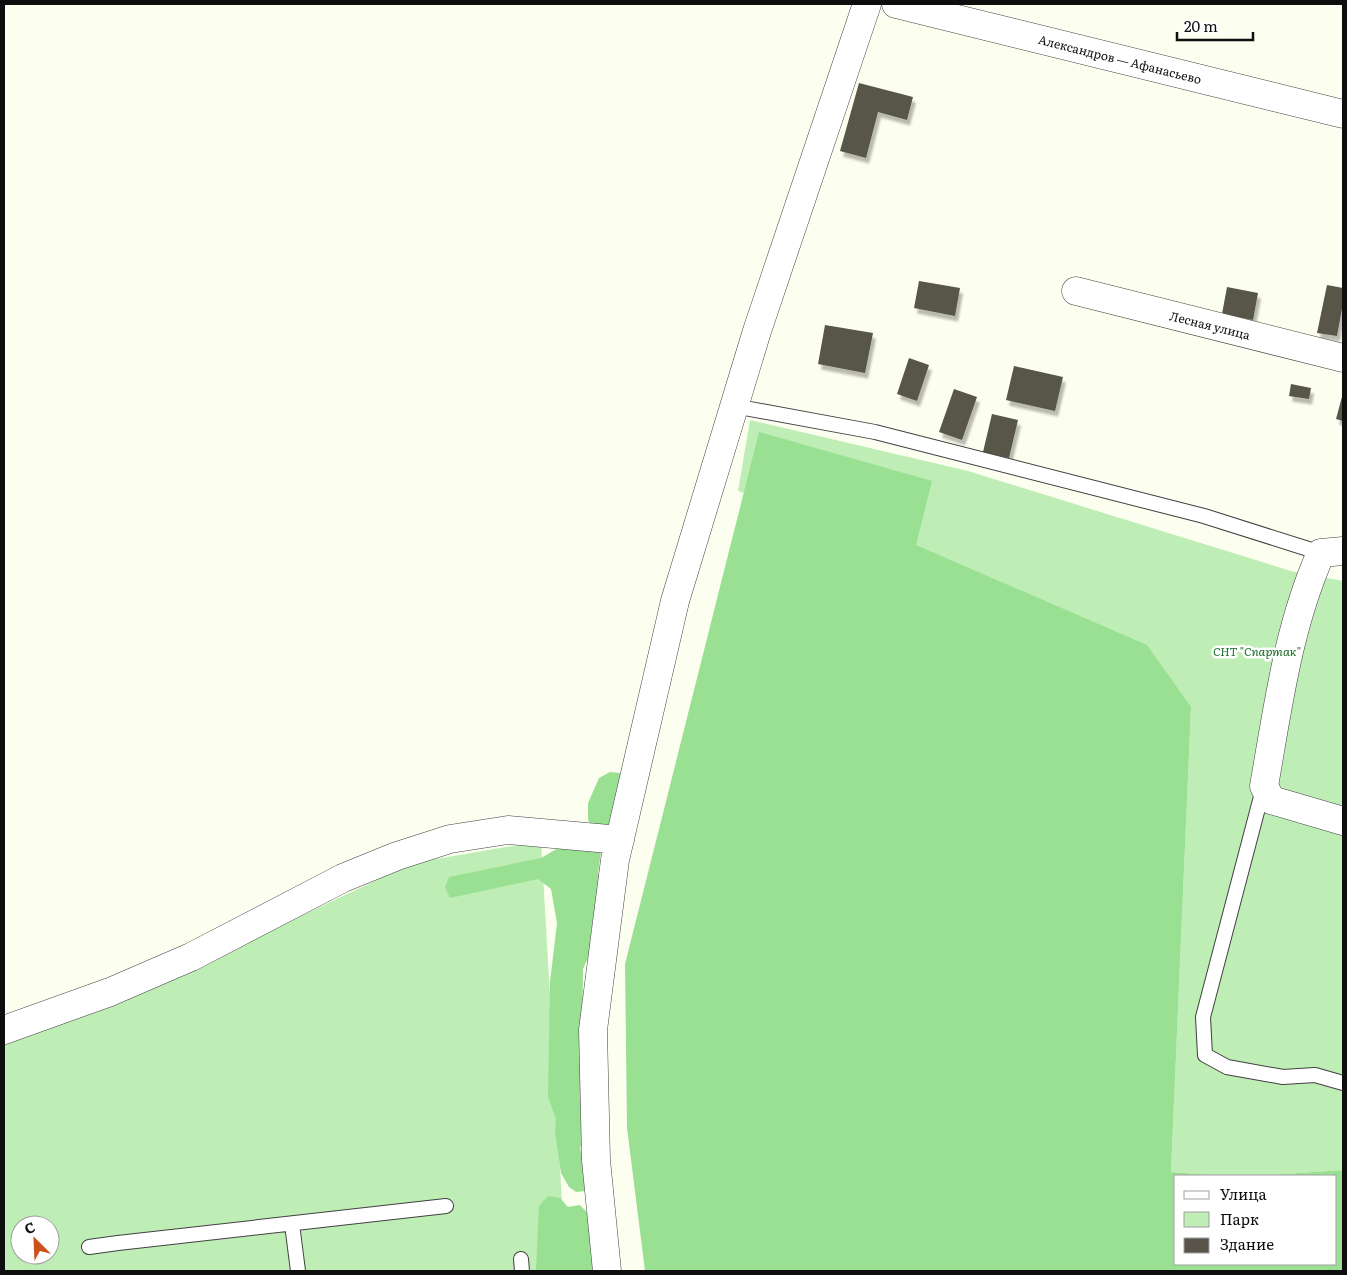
<svg xmlns="http://www.w3.org/2000/svg" width="1347" height="1275" font-family="Literata,serif">
	<style>
		.green { fill: #beedb5; fill-rule: evenodd }
		.forest { fill: #99e093 }
		.building { fill: #585449; filter: url(#shadow) }
		.lines { fill: none; stroke-linecap: round; stroke-linejoin: round }
		.service-casing { stroke: #414141; stroke-width: 16 }
		.minor-casing { stroke: #414141; stroke-width: 29 }
		.service { stroke: #fff; stroke-width: 14 }
		.minor { stroke: #fff; stroke-width: 28 }
		.labels { text-anchor: middle; dominant-baseline: central; stroke-width: 5; stroke-linejoin: round; paint-order: stroke }
		.street-label { font-size: 12px; fill: #0e0e0e; stroke: #fff }
		.park-label { font-size: 12px; font-style: italic; fill: #186c25; stroke: #fff }
	</style>
	<defs>
		<filter id="shadow"><feDropShadow dx="3" dy="5.5" stdDeviation="1" flood-color="#0004"/></filter>
	</defs>
	<rect width="100%" height="100%" fill="#fcffef"/>
	<!-- green -->
	<path class="green" d="M750 420 968 471 1291 571 1343 581V1170L1257 1176H1226L1171 1172 1191 707 915 545 738 491Z
		M541 841 566 1271H4V1031L195 966 413 863ZM20 1225H50V1255H20Z"/>
	<!-- forest -->
	<path class="forest" d="M759 432 932 481 916 545 1147 645 1191 707 1171 1172 1226 1176H1176V1264H1336V1176H1257L1343 1170V1271H645L627 1128 625 964Z
		M610 772 620 773 624 783 616 822 597 832 588 820V803L599 778Z
		M565 844H592L601 852 598 873 601 886 595 903 598 916 591 930 593 946 583 969 582 1067 590 1131 580 1148 584 1165 586 1191 576 1192 569 1187 561 1173 555 1132 556 1119 548 1097 550 982 557 923 551 889 538 879 450 898 445 887 449 877 541 858Z
		M548 1196 560 1198 568 1207 580 1205 591 1217 593 1271H536L539 1206Z"/>
	<!-- building -->
	<path class="building" d="M859 83 913 97 907 120 878 112 866 158 840 151Z
		M919 281 960 288 955 316 914 308Z
		M1327 285 1343 288V303L1337 336 1317 333Z
		M1227 287 1258 293 1253 320 1222 314Z
		M825 325 873 333 865 373 818 364Z
		M909 358 929 365 917 401 897 394Z
		M1014 366 1063 377 1055 411 1006 400Z
		M1291 384 1311 388 1309 399 1289 396Z
		M954 389 977 397 962 440 939 432Z
		M1343 393V421L1336 419Z
		M992 414 1018 420 1009 458 983 452Z"/>
	<g class="lines">
		<defs>
			<path id="service" d="M734 406 875 432 1204 516 1321 553
				M1263 789 1203 1017 1205 1055 1227 1067 1283 1077 1315 1075 1343 1083
				M292 1224 298 1271
				M89 1247 118 1243 446 1206
				M521 1259 522 1271"/>
			<path id="minor" d="M896 4 1343 114
				M1076 291 1343 358
				M1343 551 1321 553C1288 627 1278 707 1264 786L1271 800 1343 821
				M4 1030 110 992 191 957 343 878 397 856 450 839 508 830 620 840
				M607 1271 596 1160 593 1030 615 860 675 601 757 331 867 4"/>
		</defs>
		<!-- service casing -->
		<use href="#service" class="service-casing"/>
		<!-- minor casing -->
		<use href="#minor" class="minor-casing"/>
		<!-- service -->
		<use href="#service" class="service"/>
		<!-- minor -->
		<use href="#minor" class="minor"/>
	</g>
	<g class="labels">
		<!-- street labels -->
		<g class="street-label">
			<text transform="translate(1120 59) rotate(14)">Александров — Афанасьево</text>
			<text transform="translate(1210 325) rotate(14)">Лесная улица</text>
		</g>
		<!-- park labels -->
		<g class="park-label">
			<text x="1257" y="651">СНТ "Спартак"</text>
		</g>
	</g>
	<!-- border -->
	<rect width="1347" height="1275" fill="none" stroke="#0e0e0e" stroke-width="10"/>
	<!-- legend -->
	<rect x="1174" y="1175" width="162" height="90" fill="#ffffff" stroke="#9f9f9f"/>
	<rect x="1184" y="1191" width="25" height="8" fill="#ffffff" stroke="#9f9f9f"/>
	<text x="1220" y="1200" font-size="15" fill="#0e0e0e">Улица</text>
	<rect x="1184" y="1212" width="25" height="15" fill="#beedb5" stroke="#9f9f9f"/>
	<text x="1220" y="1225" font-size="15" fill="#0e0e0e">Парк</text>
	<rect x="1184" y="1238" width="25" height="15" fill="#585449" stroke="#9f9f9f"/>
	<text x="1220" y="1250" font-size="15" fill="#0e0e0e">Здание</text>
	<!-- north arrow -->
	<g transform="translate(35 1240) rotate(336)"><circle r="24" fill="#ffffff" stroke="#9f9f9f"/>
	<path d="M0-4L9 19L0 12L-9 19Z" fill="#cb5119"/>
	<text y="-8" font-size="14" font-weight="bold" text-anchor="middle" fill="#0e0e0e">С</text>
	</g>
	<!-- scale -->
	<path d="M1177 32v8h76v-8" fill="none" stroke="#0e0e0e" stroke-width="2.5"/>
	<text x="1184" y="32" font-size="15" fill="#0e0e0e" stroke="#ffffff" stroke-width="4" paint-order="stroke">20 m</text>
</svg>
